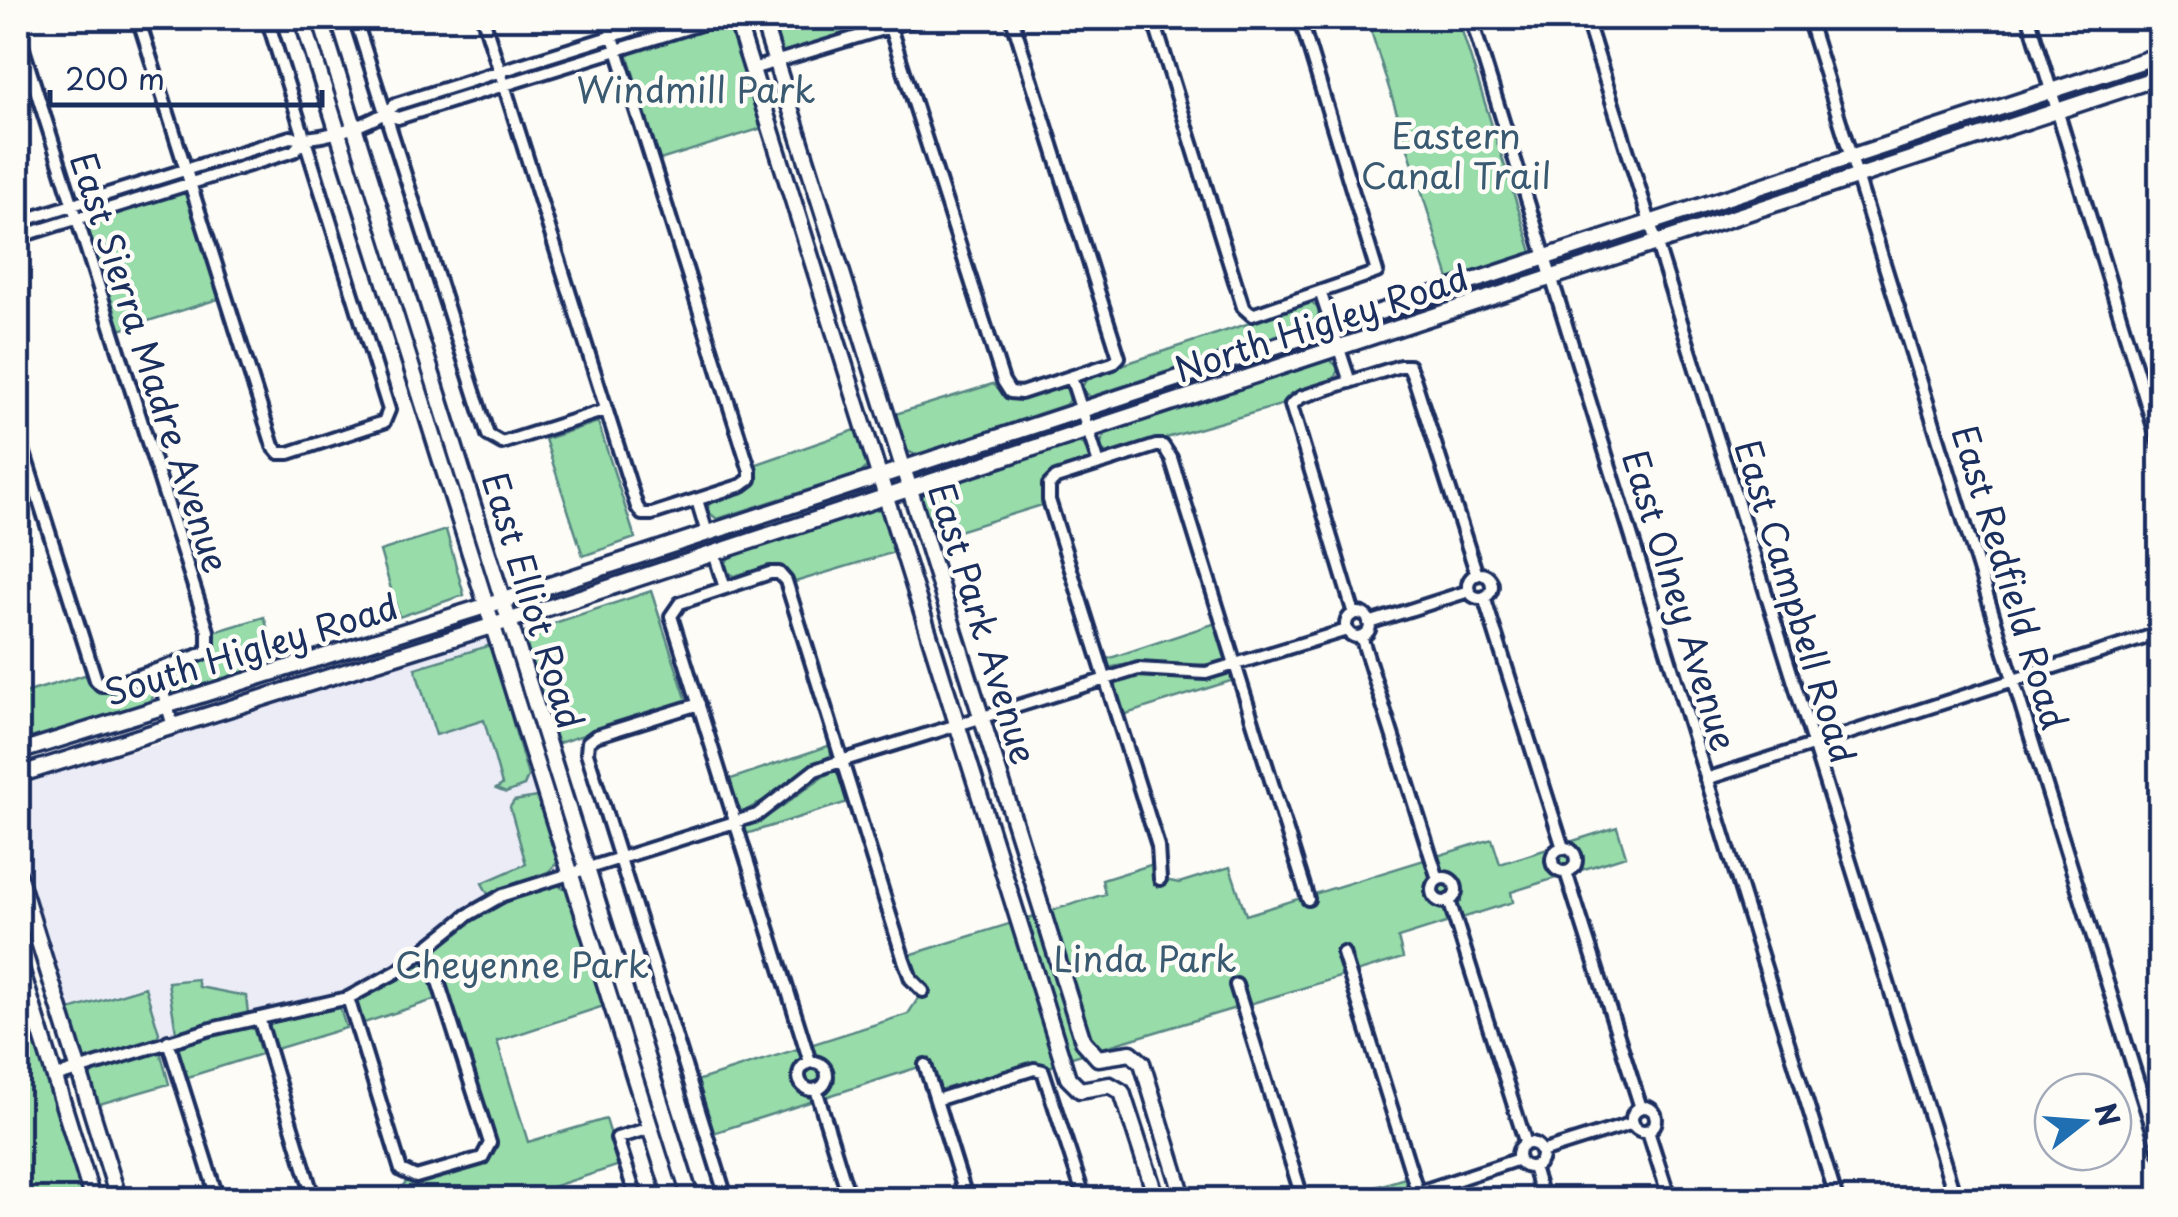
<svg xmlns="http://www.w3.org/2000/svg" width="2178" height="1217" font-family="'Playpen Sans',sans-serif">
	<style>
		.built { fill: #ececf7 }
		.green { fill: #97dca9; stroke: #598684; stroke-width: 2.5 }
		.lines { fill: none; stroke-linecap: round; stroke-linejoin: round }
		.street-casing { stroke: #1b2f5e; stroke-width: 18 }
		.secondary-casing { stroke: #1b2f5e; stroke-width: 21 }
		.street { stroke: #fdfcf7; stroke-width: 10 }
		.secondary { stroke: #fdfcf7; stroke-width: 14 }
		.labels { text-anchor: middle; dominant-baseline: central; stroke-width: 9; stroke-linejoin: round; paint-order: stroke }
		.park-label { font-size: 35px; fill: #3a5a71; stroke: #fdfcf7 }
		.street-label { font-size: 35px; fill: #1b2f5e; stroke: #fdfcf7 }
	</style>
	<rect width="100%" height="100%" fill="#fdfcf7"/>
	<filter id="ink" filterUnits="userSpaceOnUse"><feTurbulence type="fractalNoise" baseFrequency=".01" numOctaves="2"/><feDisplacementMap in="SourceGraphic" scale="20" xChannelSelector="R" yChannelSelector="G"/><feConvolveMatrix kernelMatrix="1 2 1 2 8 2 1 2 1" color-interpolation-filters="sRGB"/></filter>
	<g filter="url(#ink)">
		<!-- built -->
		<path class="built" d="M483 638 492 644 507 689 528 776 559 860 557 867 489 896 389 969 335 995 204 1025 90 1061 78 1055 18 859V783L158 744 192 729Z"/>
		<!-- green -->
		<path class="green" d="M762 18H887L890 27 776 62Z
			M1367 18H1458L1532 252 1449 279Z
			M726 19 731 20 766 127 660 160 627 53Z
			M187 176 225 297 110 333 73 212Z
			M1311 303 1320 309 1316 322 1090 397 1081 389 1088 376Z
			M1329 360 1339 367 1334 379 1290 394 1281 405 1107 455 1099 447 1105 434Z
			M993 384C1017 405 1034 394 1062 384L1068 386 1072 397 1065 405 916 455 902 449 892 415Z
			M598 422 635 538 583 556 545 439Z
			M858 429 870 464 861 473 717 519 707 511 710 501 754 482 757 464Z
			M1077 442 1088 446 1091 459 1052 472 1042 483V505L930 540 918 502 926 492Z
			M876 508 887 513 898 551 795 582 784 568 770 566 734 576 728 573 725 565 730 555Z
			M446 530 464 595 399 617 380 551Z
			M651 591 687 701 556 744 521 634Z
			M264 617 278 662 169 696 162 675 209 658 214 632Z
			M1216 623 1228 661C1187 671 1149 658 1108 668L1107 659Z
			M491 645 528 776 524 786 506 793 496 789 502 785 484 720 436 735 415 668Z
			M1231 671 1234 680 1123 715 1112 679C1152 668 1190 682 1231 671Z
			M85 675 102 691 146 680 155 693 149 702 18 742V695Z
			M831 745V755C799 774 774 797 741 813L728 780Z
			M839 768 848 802 746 834 744 827C783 813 802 785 839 768Z
			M537 797 559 860 550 871 489 896 482 883 526 864 510 807 514 801Z
			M1617 827 1626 856 1511 892 1513 902 1398 938 1403 958 1062 1060 1043 1071 936 1100 925 1065 707 1135 690 1083 908 1014 923 991 903 957 1105 894 1102 880 1160 862V879L1179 883 1230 867 1246 915 1492 839 1500 864Z
			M552 883 569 890 604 1006 497 1041 528 1142 606 1119 620 1165 515 1199 372 1200 397 1192 406 1182 427 1180 491 1156 494 1138 435 950 474 916Z
			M422 964 428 967 437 999 361 1024 355 1003Z
			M18 968 90 1199H18Z
			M197 979 199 987 246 996 248 1014 176 1032 168 982Z
			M145 987 159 1033 156 1040 90 1061 78 1054 66 1011Z
			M340 1008 346 1028 273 1050 266 1030 271 1023Z
			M248 1026 254 1030 261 1054 185 1078 176 1050 181 1044Z
			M160 1051 169 1084 96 1105 87 1081 94 1071Z
			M1408 1177 1406 1187 1382 1199H1336Z"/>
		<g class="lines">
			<defs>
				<path id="street" d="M138 18 273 446 279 453H289L384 422 389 410 267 18
					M355 18 488 435 502 443 606 410
					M483 18 637 507 642 514H652L742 485 750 479V471L607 18
					M887 18 1003 381 1010 392 1021 393 1113 363 1119 357 1012 18
					M1153 18 1243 307 1252 315 1377 272 1300 18
					M1471 18 1837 1200
					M1586 18 1956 1200
					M1808 18 2160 1153
					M2029 18 2160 447
					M18 33 208 631V652L113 685H101L96 680 18 434
					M752 69 919 18
					M385 114 398 118 720 18
					M18 222 290 137C318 142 375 124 396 104L670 18
					M18 237 294 151 305 139
					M1321 294 1350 382
					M1071 377 1099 464
					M697 500 707 533
					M714 553 725 588
					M1468 586a12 12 0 1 1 24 0a12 12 0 1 1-24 0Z
					M1484 597 1563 848
					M1346 625a12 12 0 1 1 24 0a12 12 0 1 1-24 0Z
					M1354 614 1291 405 1301 397 1400 366H1409L1414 378 1477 575
					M1369 623 1469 591
					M1361 636 1438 879
					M157 672 173 726
					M699 704 596 736 588 742 587 753 727 1200
					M1706 779 2160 633
					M1552 860a12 12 0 1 1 24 0a12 12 0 1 1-24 0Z
					M1566 872 1641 1108
					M1432 890a12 12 0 1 1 24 0a12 12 0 1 1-24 0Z
					M1160 879 1158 846 1049 500V485L1056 478 1156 446H1163L1171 458 1308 899
					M1449 900 1526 1144
					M1343 953 1420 1200
					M1236 985 1303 1200
					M348 998 401 1170 416 1177 482 1158 490 1143 427 947
					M259 1018 314 1200
					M168 1041 218 1200
					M810 1062 671 616 680 603 770 573H779L786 581 903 957 911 979 923 991
					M799 1076a14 14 0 1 1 28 0a14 14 0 1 1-28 0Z
					M925 1065 967 1200
					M55 1077 211 1029 348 998 398 971 468 915 503 895 757 815 815 770 841 761 1138 669 1206 673 1347 630
					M816 1089 850 1200
					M936 1100 1034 1069 1043 1071 1085 1200
					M1632 1119a12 12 0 1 1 24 0a12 12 0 1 1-24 0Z
					M1648 1131 1670 1200
					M1518 1155a12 12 0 1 1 24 0a12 12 0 1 1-24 0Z
					M1541 1152 1633 1123
					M1533 1167 1543 1200
					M637 1200 617 1138 650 1128
					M1395 1200 1519 1159
					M2157 1200 2160 1198"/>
				<path id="secondary" d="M302 18 673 1200
					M320 18 691 1200
					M736 18 1068 1078 1080 1090 1110 1085 1122 1092 1157 1200
					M762 18 1083 1041 1098 1058 1131 1053 1142 1063 1184 1200
					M18 752 495 603 2160 55
					M18 775 520 617 2160 77
					M18 874 119 1200
					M18 959 93 1200"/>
			</defs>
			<!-- street casing -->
			<use href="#street" class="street-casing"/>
			<!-- secondary casing -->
			<use href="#secondary" class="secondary-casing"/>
			<!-- street -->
			<use href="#street" class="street"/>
			<!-- secondary -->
			<use href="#secondary" class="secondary"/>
		</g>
	</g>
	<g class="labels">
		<!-- park labels -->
		<g class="park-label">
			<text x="696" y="88">Windmill Park</text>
			<text x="1456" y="134">Eastern<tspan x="1456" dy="40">Canal Trail</tspan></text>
			<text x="1145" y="957">Linda Park</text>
			<text x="522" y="963">Cheyenne Park</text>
		</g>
		<!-- street labels -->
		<g class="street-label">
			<text transform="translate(1321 322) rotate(-18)">North Higley Road</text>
			<text transform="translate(151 362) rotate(72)">East Sierra Madre Avenue</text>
			<text transform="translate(2011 577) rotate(73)">East Redfield Road</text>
			<text transform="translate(534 600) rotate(73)">East Elliot Road</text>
			<text transform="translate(1681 600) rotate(73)">East Olney Avenue</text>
			<text transform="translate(1797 601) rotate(73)">East Campbell Road</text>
			<text transform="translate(984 623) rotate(73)">East Park Avenue</text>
			<text transform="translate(251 648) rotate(-17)">South Higley Road</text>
		</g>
	</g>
	<!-- margin -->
	<rect width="2178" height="1217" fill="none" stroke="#fdfcf7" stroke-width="60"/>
	<rect x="30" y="30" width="2118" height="1157" fill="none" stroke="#1b2f5e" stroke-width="4" filter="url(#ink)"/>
	<!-- north arrow -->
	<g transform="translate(2083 1122) rotate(73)"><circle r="48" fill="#fdfcf7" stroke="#a3aaba" stroke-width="2.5"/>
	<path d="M0-8L18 38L0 25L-18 38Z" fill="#1f6fb2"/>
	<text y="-15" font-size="28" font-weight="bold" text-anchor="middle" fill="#1b2f5e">N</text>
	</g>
	<!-- scale -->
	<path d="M50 90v15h272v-15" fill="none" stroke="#1b2f5e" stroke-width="5"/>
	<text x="65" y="90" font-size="30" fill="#1b2f5e" stroke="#fdfcf7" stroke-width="8" paint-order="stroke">200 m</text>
</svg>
